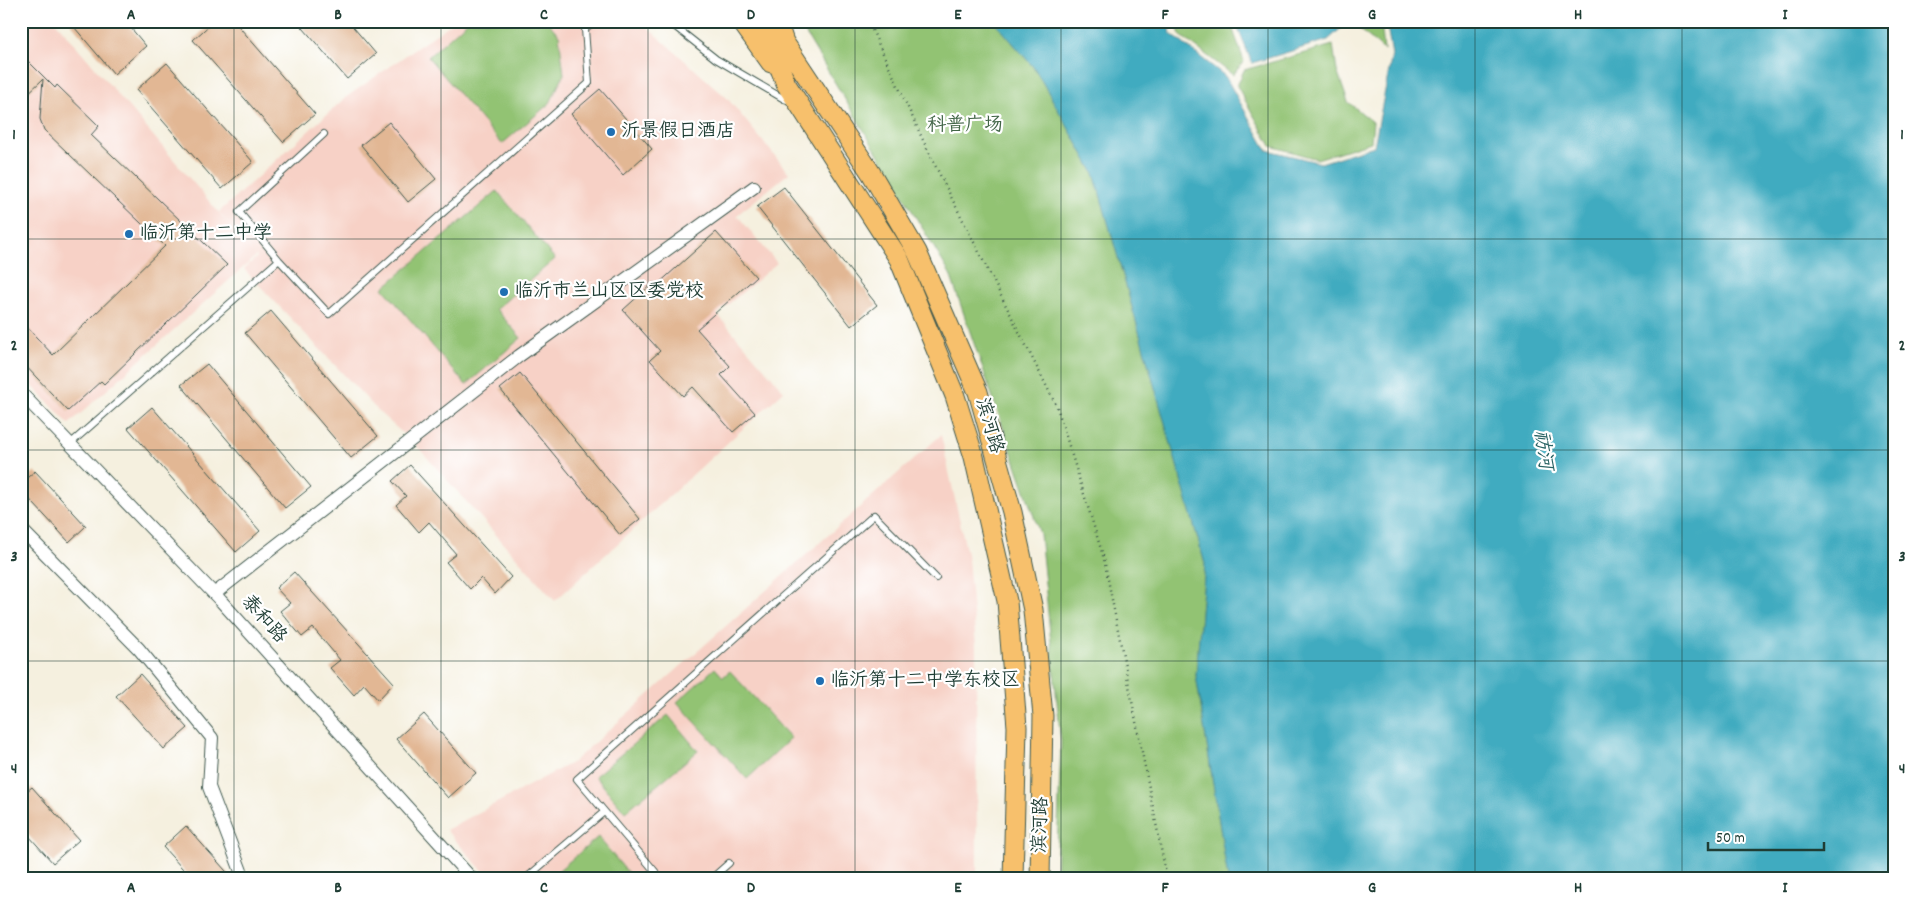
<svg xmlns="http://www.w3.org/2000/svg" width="1916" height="900" font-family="Dekko,'LXGW WenKai TC',sans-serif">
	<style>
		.built { fill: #f7d1c6 }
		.green { fill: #92c373; stroke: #588054 }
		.water { fill: #40abc0; stroke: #30747a }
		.building { fill: #e2b794 }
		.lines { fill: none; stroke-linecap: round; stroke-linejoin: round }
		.lane-casing { stroke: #3f584e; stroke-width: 8 }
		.street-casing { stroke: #3f584e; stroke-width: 14 }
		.primary-casing { stroke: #3f584e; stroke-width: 21 }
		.path { stroke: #3f584e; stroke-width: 2.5; stroke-dasharray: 1 4; stroke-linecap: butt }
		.lane { stroke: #fff; stroke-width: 6 }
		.street { stroke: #fff; stroke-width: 12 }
		.primary { stroke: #f7c06c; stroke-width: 19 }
		.grid { fill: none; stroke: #1f3d34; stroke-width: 1; stroke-opacity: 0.55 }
		.poi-dot { fill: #1f6fb2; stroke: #fff; stroke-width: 2 }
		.labels { text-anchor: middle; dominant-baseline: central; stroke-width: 4.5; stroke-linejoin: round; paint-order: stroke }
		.park-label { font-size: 19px; fill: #426547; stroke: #fff }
		.poi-label { font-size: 19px; fill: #1f3d34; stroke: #fff; text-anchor: start }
		.street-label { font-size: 19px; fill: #1f3d34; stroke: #fff }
		.water-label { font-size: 20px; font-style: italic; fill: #2b6465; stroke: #fff }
		.neatline { fill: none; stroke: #1f3d34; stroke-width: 2 }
		.grid-label { font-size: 16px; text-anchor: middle; font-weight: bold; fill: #1f3d34 }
	</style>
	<rect width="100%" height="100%" fill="#fff"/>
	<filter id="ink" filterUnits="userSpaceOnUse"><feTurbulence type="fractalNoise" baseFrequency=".02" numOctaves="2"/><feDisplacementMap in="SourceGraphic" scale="10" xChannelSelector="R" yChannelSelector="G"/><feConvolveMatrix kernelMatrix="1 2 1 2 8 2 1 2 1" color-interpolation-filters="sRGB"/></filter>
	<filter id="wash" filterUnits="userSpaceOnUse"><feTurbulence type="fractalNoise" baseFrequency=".0096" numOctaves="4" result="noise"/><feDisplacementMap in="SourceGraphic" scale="20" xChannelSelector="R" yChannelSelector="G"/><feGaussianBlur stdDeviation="1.12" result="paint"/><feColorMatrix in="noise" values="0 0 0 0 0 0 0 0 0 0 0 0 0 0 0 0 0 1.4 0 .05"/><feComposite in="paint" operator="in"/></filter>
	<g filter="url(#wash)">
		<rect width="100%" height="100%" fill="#f5f0df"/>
		<!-- built -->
		<path class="built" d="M21 21H55L256 256 69 424 21 374Z
			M455 21H640L727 98 789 173 737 215 777 263 717 314 784 391 555 601 416 445 382 415 244 269 257 257 219 212 345 98Z
			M941 435 968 559 976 645 977 879H490L446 830 573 762Z"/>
		<!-- green -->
		<path class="green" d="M468 21H547L559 35 564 74 550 103 502 144 428 57Z
			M798 21H994L1035 69 1094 173 1205 564 1196 675 1228 879H1056L1061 742 1040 534 950 274Z
			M1176 21H1230L1244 61 1233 75 1180 35Z
			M1354 21H1381L1384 50 1356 26Z
			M1333 45 1337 71 1348 102 1373 122 1371 142 1317 159 1271 146 1237 86 1244 70Z
			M497 191 555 259 496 309 521 338 466 385 383 288Z
			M715 668 723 677 730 671 791 738 747 779 677 702Z
			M668 715 698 751 625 812 595 776Z
			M598 837 633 879H555L552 876Z"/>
		<!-- water -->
		<path class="water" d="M994 21H1168L1171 34 1225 76 1267 150 1321 163 1374 146 1392 55 1386 21H1895V879H1228L1196 675 1205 564 1094 173 1035 69Z
			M1235 21H1349L1328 40 1252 63Z"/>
		<g id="blocks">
			<!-- building -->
			<path class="building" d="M69 21H125L146 46 114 74Z
				M214 21H234L315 114 283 142 193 40Z
				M297 21H348L376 54 347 79Z
				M21 54 55 88 57 85 99 126 91 135 227 265 104 384 101 381 68 411 21 361V321L53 355 165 246 44 130 40 119 43 79 21 100Z
				M167 63 253 162 222 189 136 90Z
				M600 89 652 149 623 175 571 114Z
				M389 122 436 179 408 202 361 145Z
				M784 187 877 305 851 326 757 207Z
				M716 232 756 277 697 329 730 366 721 375 755 413 733 432 693 387 683 396 650 360 660 351 623 310 654 282 657 285Z
				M271 311 378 436 351 458 245 333Z
				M207 364 311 487 285 508 181 385Z
				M520 373 640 519 620 535 500 389Z
				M152 407 260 531 236 552 128 428Z
				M410 465 511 577 495 594 481 578 470 589 446 562 456 554 429 522 419 532 396 505 406 496 392 481Z
				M35 471 86 526 69 542 21 490V483Z
				M294 572 394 683 378 700 364 684 354 695 330 668 340 660 313 628 302 637 280 611 290 603 276 588Z
				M140 674 188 728 164 749 116 696Z
				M424 714 476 773 448 798 396 739Z
				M32 787 79 840 53 863 21 827V796Z
				M186 826 233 879H192L163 847Z"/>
		</g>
	</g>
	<g filter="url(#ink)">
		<use href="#blocks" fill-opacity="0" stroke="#3f584e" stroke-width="1"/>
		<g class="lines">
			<defs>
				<path id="lane" d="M668 21 716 59 784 99 791 101
					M324 134 239 212 279 260 329 314 589 83 585 29 594 21
					M70 444 279 260
					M525 879 604 812
					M659 879 658 875 577 779 874 515 936 578
					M711 879 729 863"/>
				<path id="street" d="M21 393 221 601 472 879
					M21 529 139 649 212 738 209 787 244 879
					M214 594 519 356 754 187"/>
				<path id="primary" d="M741 21 771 63
					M762 21 786 84 899 259 955 396 974 457 1007 601 1017 727 1013 879
					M777 21 784 42 871 173 917 252 978 392 1012 512 1033 610 1043 716 1040 879"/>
			</defs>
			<!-- lane casing -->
			<use href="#lane" class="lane-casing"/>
			<!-- street casing -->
			<use href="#street" class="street-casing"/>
			<!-- primary casing -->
			<use href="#primary" class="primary-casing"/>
			<!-- path -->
			<path class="path" d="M868 21 930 155 1057 407 1104 559 1167 879"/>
			<!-- lane -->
			<use href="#lane" class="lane"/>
			<!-- street -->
			<use href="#street" class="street"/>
			<!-- primary -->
			<use href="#primary" class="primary"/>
		</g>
	</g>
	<!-- grid -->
	<path class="grid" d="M234 21V879M441 21V879M648 21V879M855 21V879M1061 21V879M1268 21V879M1475 21V879M1682 21V879M21 239H1895M21 450H1895M21 661H1895"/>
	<!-- markers -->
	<g class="poi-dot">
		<circle cx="611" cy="132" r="5"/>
		<circle cx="129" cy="234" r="5"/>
		<circle cx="504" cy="292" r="5"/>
		<circle cx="820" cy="681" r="5"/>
	</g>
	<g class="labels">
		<!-- park labels -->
		<g class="park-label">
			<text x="965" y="126">科普广场</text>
		</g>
		<!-- poi labels -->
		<g class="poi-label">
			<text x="621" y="132">沂景假日酒店</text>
			<text x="139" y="234">临沂第十二中学</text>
			<text x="514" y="292">临沂市兰山区区委党校</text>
			<text x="830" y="681">临沂第十二中学东校区</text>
		</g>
		<!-- street labels -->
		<g class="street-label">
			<text transform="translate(988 426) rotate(74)">滨河路</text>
			<text transform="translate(263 620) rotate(48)">泰和路</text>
			<text transform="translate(1042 825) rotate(-88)">滨河路</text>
		</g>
		<!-- water labels -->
		<g class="water-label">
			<text transform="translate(1542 450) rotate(82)">祊河</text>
		</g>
	</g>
	<!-- margin -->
	<rect width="1916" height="900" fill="none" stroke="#fff" stroke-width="55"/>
	<!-- scale -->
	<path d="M1708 842v8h116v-8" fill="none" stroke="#1f3d34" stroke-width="2.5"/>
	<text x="1716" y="842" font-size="15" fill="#1f3d34" stroke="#ffffff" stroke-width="4" paint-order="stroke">50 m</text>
	<rect x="28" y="28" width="1860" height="844" class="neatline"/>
	<g class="grid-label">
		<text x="131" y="19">A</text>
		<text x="338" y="19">B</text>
		<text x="544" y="19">C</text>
		<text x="751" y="19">D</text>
		<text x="958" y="19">E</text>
		<text x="1165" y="19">F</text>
		<text x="1372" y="19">G</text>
		<text x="1578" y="19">H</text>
		<text x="1785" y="19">I</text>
		<text x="14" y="139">1</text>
		<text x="1902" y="139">1</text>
		<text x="14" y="350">2</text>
		<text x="1902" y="350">2</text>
		<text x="14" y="561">3</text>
		<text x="1902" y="561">3</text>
		<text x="14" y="773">4</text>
		<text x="1902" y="773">4</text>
		<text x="131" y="892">A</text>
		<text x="338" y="892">B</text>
		<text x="544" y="892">C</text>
		<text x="751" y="892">D</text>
		<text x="958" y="892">E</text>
		<text x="1165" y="892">F</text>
		<text x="1372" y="892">G</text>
		<text x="1578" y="892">H</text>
		<text x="1785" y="892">I</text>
	</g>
</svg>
